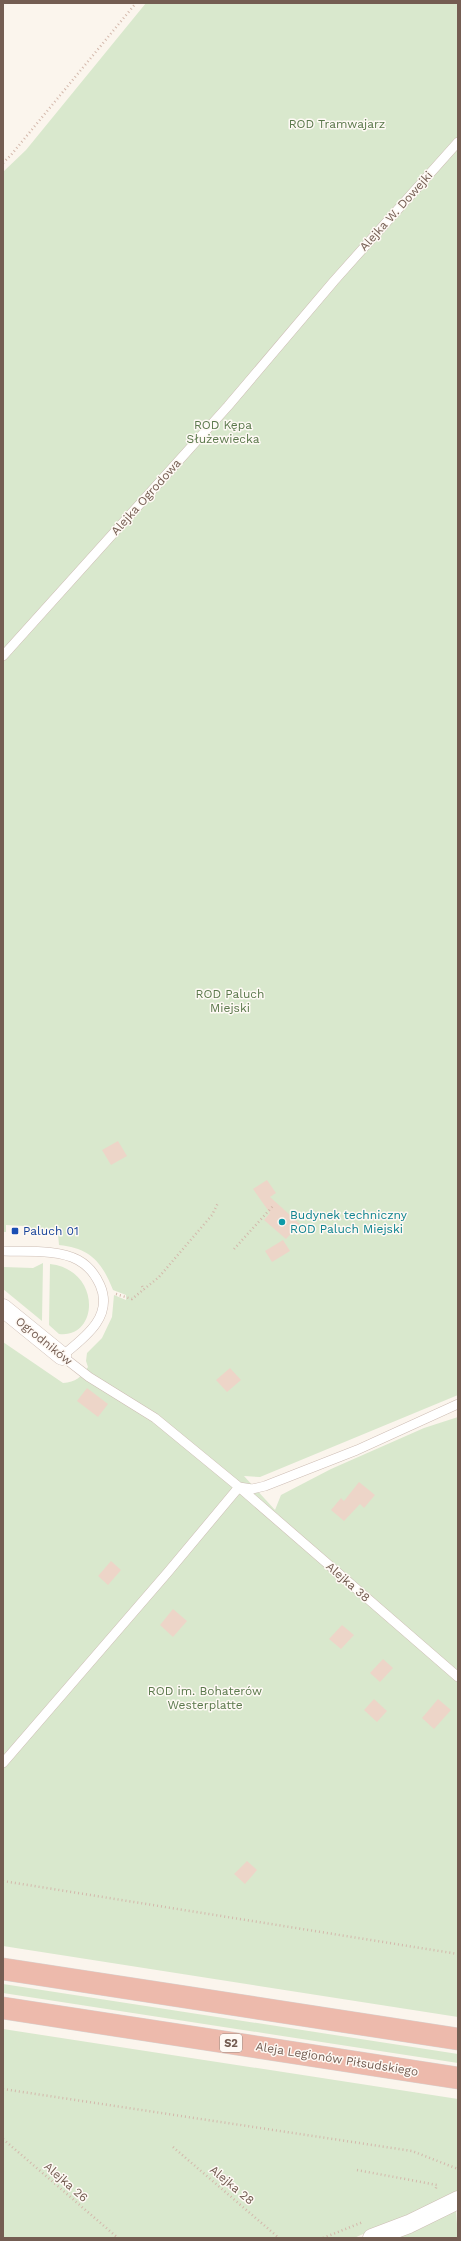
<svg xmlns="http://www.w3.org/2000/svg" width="461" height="2241" font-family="'Work Sans',sans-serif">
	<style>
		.green { fill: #d9e8cd }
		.building { fill: #edd5c8 }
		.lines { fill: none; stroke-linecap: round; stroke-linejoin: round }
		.service-casing { stroke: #cdbdb4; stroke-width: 10 }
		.minor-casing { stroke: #cdbdb4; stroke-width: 19 }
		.motorway-casing { stroke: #d8d2cf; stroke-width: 23 }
		.path { stroke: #d3b8ab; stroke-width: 2.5; stroke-dasharray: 1 3; stroke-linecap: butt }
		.service { stroke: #fff; stroke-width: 9 }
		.minor { stroke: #fff; stroke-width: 18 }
		.motorway { stroke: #edbaac; stroke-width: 22 }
		.culture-dot { fill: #0f9aa8; stroke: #fef9f4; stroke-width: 1.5 }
		.transit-dot { fill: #1a4fb4; stroke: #fef9f4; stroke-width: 1.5 }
		.labels { text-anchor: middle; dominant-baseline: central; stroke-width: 3; stroke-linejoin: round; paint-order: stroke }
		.shield { fill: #fef9f4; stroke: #9d8c83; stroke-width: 1 }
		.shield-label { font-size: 11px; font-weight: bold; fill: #745d52 }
		.park-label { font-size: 12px; fill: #5a784b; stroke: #fef9f4 }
		.street-label { font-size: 12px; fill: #745d52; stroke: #fef9f4 }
		.culture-label { font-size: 12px; fill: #0d838f; stroke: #fef9f4; text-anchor: start }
		.transit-label { font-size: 12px; fill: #164399; stroke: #fef9f4; text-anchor: start }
	</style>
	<rect width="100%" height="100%" fill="#fbf5ed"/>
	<!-- green -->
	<path class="green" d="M146 3H458V1395L260 1477 244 1476 275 1510 281 1495 331 1469 424 1428 458 1417V2017L3 1946V1342L63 1383C76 1382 81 1377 88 1367L86 1361 87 1353 102 1338 112 1317 114 1295 126 1300V1295L113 1290C102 1262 90 1248 59 1245L58 1234 24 1233V1226L6 1225V1232H3V172L26 150Z
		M43 1263 42 1321 3 1289V1267L33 1268Z
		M50 1264C102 1270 99 1339 59 1334L49 1325Z
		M3 1984 458 2054V2063L3 1993Z
		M3 2029 458 2099V2193L354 2238H3Z
		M456 2210 458 2238H390Z"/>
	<!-- building -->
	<path class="building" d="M118 1141 127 1156 111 1165 102 1150Z
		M267 1180 276 1193 270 1197 300 1224 286 1239 264 1220 270 1213 253 1189Z
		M283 1240 290 1251 272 1262 265 1251Z
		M230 1368 241 1380 227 1392 216 1380Z
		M87 1388 108 1404 98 1417 77 1401Z
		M359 1482 375 1495 364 1508 360 1504 344 1521 331 1510 341 1498 344 1501Z
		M111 1561 121 1570 108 1585 98 1576Z
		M173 1609 187 1621 173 1637 160 1625Z
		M342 1625 354 1635 341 1649 329 1639Z
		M383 1659 393 1668 380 1682 370 1673Z
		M374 1699 387 1711 377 1722 364 1710Z
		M438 1699 451 1710 434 1729 422 1718Z
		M247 1861 257 1870 245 1884 234 1874Z"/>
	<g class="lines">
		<defs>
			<path id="service" d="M3 656 228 406 334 281 458 142
				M3 1251C26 1252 58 1249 78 1260 89 1266 95 1274 100 1285 114 1317 84 1338 62 1356L89 1377 155 1418 239 1487 252 1489 265 1486 357 1450 458 1404
				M3 1763 168 1572 239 1487 458 1677"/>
			<path id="minor" d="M3 1308 62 1356
				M372 2238 409 2224 458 2200"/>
			<path id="motorway" d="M3 1969 458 2039
				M3 2008 458 2078"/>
		</defs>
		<!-- service casing -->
		<use href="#service" class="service-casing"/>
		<!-- minor casing -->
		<use href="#minor" class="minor-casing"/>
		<!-- motorway casing -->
		<use href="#motorway" class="motorway-casing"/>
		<!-- path -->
		<path class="path" d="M3 163 11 155 136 3
			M234 1249 273 1206
			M142 1286 144 1290
			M116 1294 132 1299 159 1277 212 1215 218 1203
			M3 1881 458 1954
			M3 2089 412 2151 458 2169
			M3 2139 118 2238
			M173 2147 279 2238
			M357 2170 437 2185 435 2191
			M323 2238 363 2222"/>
		<!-- service -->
		<use href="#service" class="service"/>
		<!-- minor -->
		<use href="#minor" class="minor"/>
		<!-- motorway -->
		<use href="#motorway" class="motorway"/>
	</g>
	<!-- markers -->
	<circle class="culture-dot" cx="282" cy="1222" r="4"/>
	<rect class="transit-dot" x="11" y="1227" width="8" height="8" rx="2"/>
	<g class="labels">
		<!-- shield labels -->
		<rect class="shield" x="220" y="2034" width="22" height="18" rx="3"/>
		<g class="shield-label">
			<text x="231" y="2043">S2</text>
		</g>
		<!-- park labels -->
		<g class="park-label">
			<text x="337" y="124">ROD Tramwajarz</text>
			<text x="223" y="425">ROD Kępa<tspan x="223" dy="14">Służewiecka</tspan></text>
			<text x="230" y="994">ROD Paluch<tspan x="230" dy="14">Miejski</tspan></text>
			<text x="205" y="1691">ROD im. Bohaterów<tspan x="205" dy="14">Westerplatte</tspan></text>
		</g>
		<!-- street labels -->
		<g class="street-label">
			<text transform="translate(396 211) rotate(-48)">Alejka W. Dowejki</text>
			<text transform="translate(146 497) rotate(-48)">Alejka Ogrodowa</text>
			<text transform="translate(44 1341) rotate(39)">Ogrodników</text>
			<text transform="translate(348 1582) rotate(41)">Alejka 38</text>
			<text transform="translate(337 2059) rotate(9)">Aleja Legionów Piłsudskiego</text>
			<text transform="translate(66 2182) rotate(41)">Alejka 26</text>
			<text transform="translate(232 2185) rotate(40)">Alejka 28</text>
		</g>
		<!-- culture labels -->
		<g class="culture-label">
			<text x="290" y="1215">Budynek techniczny<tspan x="290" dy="14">ROD Paluch Miejski</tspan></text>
		</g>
		<!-- transit labels -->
		<g class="transit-label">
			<text x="23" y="1231">Paluch 01</text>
		</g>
	</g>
	<!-- border -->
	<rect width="461" height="2241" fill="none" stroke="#745d52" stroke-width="8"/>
</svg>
